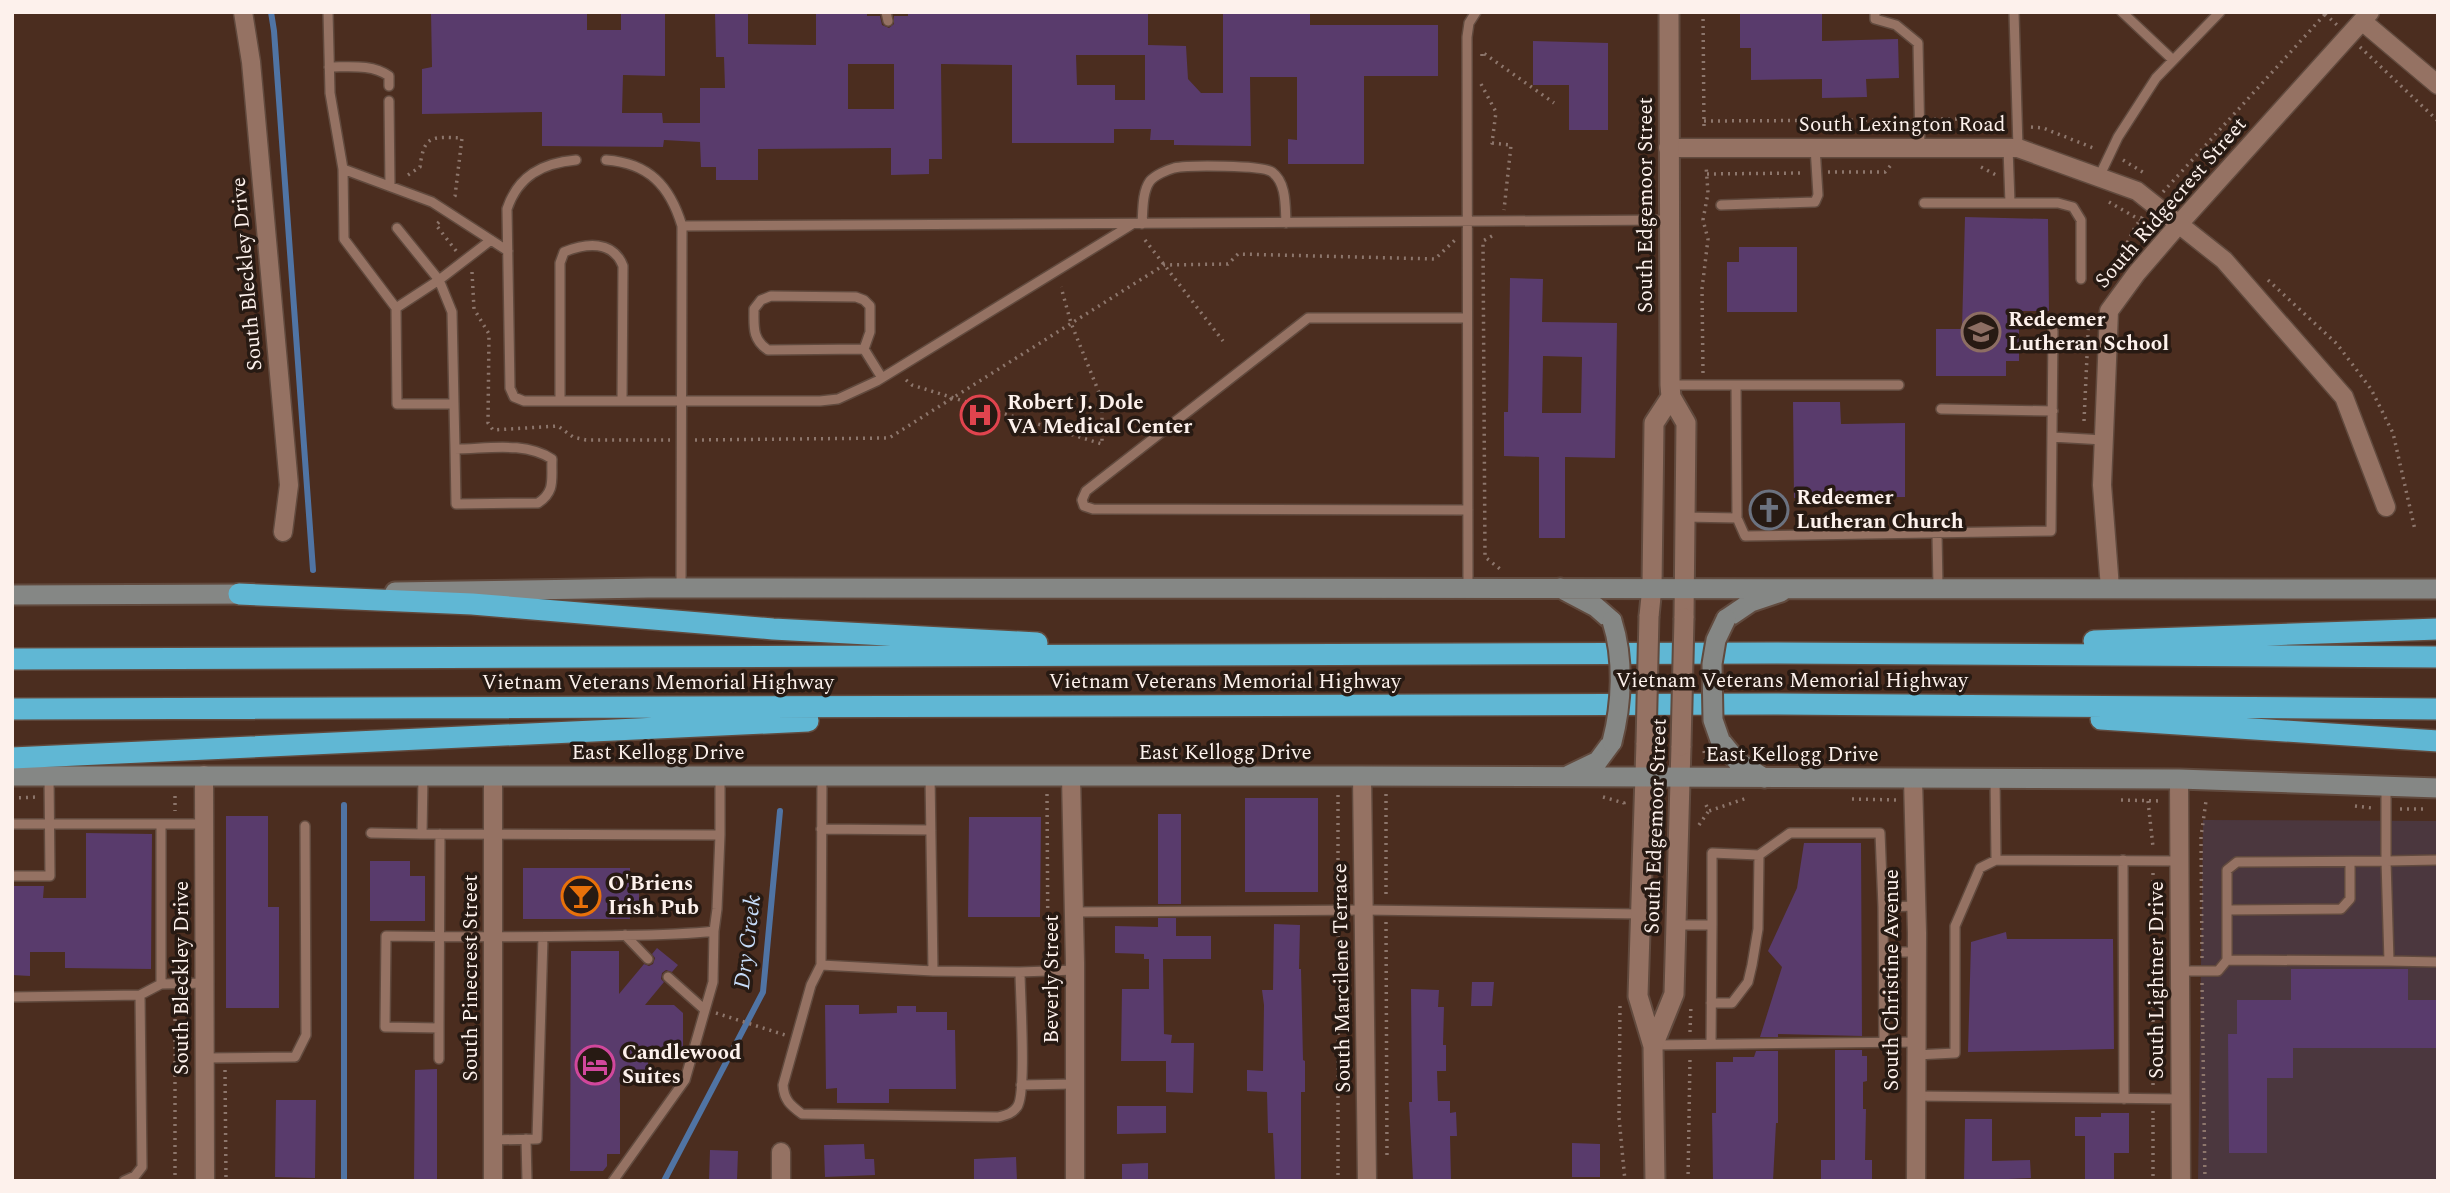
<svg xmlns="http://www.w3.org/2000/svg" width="2450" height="1193" font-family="Spectral,serif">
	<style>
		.commercial { fill: #4b373e }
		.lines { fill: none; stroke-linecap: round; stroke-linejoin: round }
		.stream { stroke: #5074a4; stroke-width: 6 }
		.building { fill: #593b6c; fill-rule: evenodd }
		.service-casing { stroke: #614a3e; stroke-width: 12 }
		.minor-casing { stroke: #614a3e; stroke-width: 21 }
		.tertiary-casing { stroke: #614a3e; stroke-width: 23 }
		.secondary-casing { stroke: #614a3e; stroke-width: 23 }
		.motorway-casing { stroke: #614a3e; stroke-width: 24 }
		.path { stroke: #8d766c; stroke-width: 3.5; stroke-dasharray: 2 5; stroke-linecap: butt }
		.service { stroke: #957263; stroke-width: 9 }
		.minor { stroke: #957263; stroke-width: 18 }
		.tertiary { stroke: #957263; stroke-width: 19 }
		.secondary { stroke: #858785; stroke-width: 19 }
		.motorway { stroke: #60b7d4; stroke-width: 21 }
		.tertiary-bridge-casing { stroke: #614a3e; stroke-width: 23; stroke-linecap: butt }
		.secondary-bridge-casing { stroke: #614a3e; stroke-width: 23; stroke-linecap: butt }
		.path-bridge { stroke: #8d766c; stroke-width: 3.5; stroke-dasharray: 2 5; stroke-linecap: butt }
		.tertiary-bridge { stroke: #957263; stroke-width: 19 }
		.secondary-bridge { stroke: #858785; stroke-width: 19 }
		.labels { text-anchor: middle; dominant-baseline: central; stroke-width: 7; stroke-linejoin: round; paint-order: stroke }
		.street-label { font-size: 21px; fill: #fdf1ec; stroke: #271a13 }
		.poi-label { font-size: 21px; font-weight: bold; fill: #fdf1ec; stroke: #271a13; text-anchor: start }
		.water-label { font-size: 23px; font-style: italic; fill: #c6dcf9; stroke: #271a13 }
	</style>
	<rect width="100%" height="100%" fill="#4b2d1f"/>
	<!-- commercial -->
	<path class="commercial" d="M2203 820 2438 821V1181H2198Z"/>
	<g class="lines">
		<!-- stream -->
		<path class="stream" d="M271 12 274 31 313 570
			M344 1181V805
			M664 1181 763 992 780 811"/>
	</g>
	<!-- building -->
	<path class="building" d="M431 12H587V30H621V12H665V76L623 75 622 113H662L663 123H700V88H725L724 57H716L715 12H748V44L816 45V12H867V16H880L882 25 889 28 894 24V16H908V12H1148V45L1186 46 1188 79 1201 93H1223V12H1310V25H1438V76H1364V164H1288V139L1297 140V77H1250L1251 146 1174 145V140H1150L1151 129H1114V143H1012V65L941 64 942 159H929V174L891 175V148L758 149V180H716V167H701L700 142 664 140 663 147 542 146V112L422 114V69L432 67ZM1076 55H1145V100H1115V85H1077ZM848 64H894V109H848Z
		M1740 12H1822V41L1898 39 1899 78 1866 79 1867 97 1822 98V79L1751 80V48H1740Z
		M1533 41 1608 43V130H1569V85H1533Z
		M1965 217 2048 219 2049 311H2019V361H2006V376H1936V329H1962Z
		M1739 247H1797V312H1727V262H1739Z
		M1510 278 1543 279 1542 322 1617 323 1615 458 1565 457V538H1539V457L1504 456V412H1508ZM1543 356 1582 357 1581 413H1542Z
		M1793 402H1840L1841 424 1905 423V497L1794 498Z
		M1245 798H1318V892H1245Z
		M1158 814H1181V904H1158Z
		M226 816H268V907H279V1008H226Z
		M969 817H1041L1040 917H968Z
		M86 833 152 834 151 969 65 968V952H30V976L12 975V886H44L43 898H86Z
		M1804 843H1861L1862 1036 1778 1034V1037H1760L1782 967 1768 951 1797 888Z
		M370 861H410V876H425V921H370Z
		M523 868H630V888H639V904H630V919H523Z
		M1158 918H1176V936H1211V959H1163L1164 1034 1172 1035 1171 1043H1194L1193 1093 1166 1092V1061H1121L1122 989H1149V959H1144V954L1115 953V926L1158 927Z
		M1274 924 1300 925 1299 969H1301L1303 1060 1305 1061V1092H1301V1181H1275L1273 1133H1268L1267 1092 1247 1091V1070L1263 1071 1264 1005 1262 990H1273Z
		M2006 932 2007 939H2113L2114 1049 1968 1052 1971 942Z
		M657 948 678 965 672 972 666 970 662 973 661 979 664 982 645 1005H674L683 1013V1055H648V1074H620V1154H607V1166L603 1171H570L571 951H619V994L644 964 649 966 653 964 655 958 652 954Z
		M2291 969H2408V1000H2438V1048H2293V1078H2267V1153H2229L2228 1034H2237V1000H2291Z
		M1472 982H1494L1492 1006H1471Z
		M1411 989 1439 990 1438 1007H1444L1443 1045H1446V1071H1437L1438 1101H1450V1113L1456 1112 1457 1136H1450L1451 1179 1413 1180 1409 1102H1412Z
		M825 1005H859V1014L897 1013V1006H916V1012H947V1030H955L956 1089H889V1103H837V1088L826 1089Z
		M1835 1050H1862V1056H1867V1081L1863 1082V1109H1866L1865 1160H1872V1181H1821V1160H1835Z
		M1756 1051H1778V1123H1776L1773 1181H1713L1712 1113H1716V1062H1733V1057H1754Z
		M437 1069V1181H414L415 1070Z
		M276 1100H316L315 1178 275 1177Z
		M1117 1106H1166V1133L1117 1134Z
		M2101 1113H2129V1153H2114V1181H2085V1136H2075V1117H2101Z
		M1965 1119H1992V1161L2030 1160 2031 1178 1964 1181Z
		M1572 1143 1600 1144V1177H1572Z
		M864 1144 865 1159H874L875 1175 825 1177 824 1145Z
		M710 1150 738 1151 737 1181 709 1180Z
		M1016 1157 1017 1181H974V1159Z
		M1148 1163V1181H1122V1164Z"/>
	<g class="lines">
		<defs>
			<path id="service" d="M328 12 330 93 343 169 432 202 508 251
				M886 12 888 21
				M1875 12V19L1896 25 1918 43 1920 148
				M2014 12 2018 148
				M2122 12 2173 60
				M329 67C350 67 372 64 389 76V86
				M389 101 390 186
				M576 160C542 163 518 176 507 209L510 388 514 397 524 401H820L838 399 877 381 1131 225
				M606 160C649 163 670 186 682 226L681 588
				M343 169 344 239 396 308
				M2099 177 2118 137 2156 78 2220 12
				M1924 203H2010L2008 148
				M2010 203H2058L2073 207 2081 220V279
				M1721 205 1815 202 1818 195 1815 147
				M1142 224C1143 211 1142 192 1150 181 1155 175 1167 170 1174 168 1188 165 1263 165 1272 172 1287 183 1285 207 1286 223
				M682 226 1668 220
				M397 228 439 280 396 308 397 404H454L452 312 439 280 491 240
				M1467 318H1308L1086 491 1082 500 1084 506 1093 509 1468 510
				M864 349 768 350C752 339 754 327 754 309L761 300 771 296 856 297 864 300 870 306V332L864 349 882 378
				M1670 385H1899
				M1736 385 1737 518
				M560 401V263L564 252C586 243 613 240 623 266L622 401
				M454 404 455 449C487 449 524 441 552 459 551 479 556 491 538 503L456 504 455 449
				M1941 409 2053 411
				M2052 437 2104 440
				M1685 517 1737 518 1745 536 2051 531 2053 331
				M1937 534 1938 587
				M1468 587 1467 37 1469 23 1476 12
				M822 776 821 965 811 985 783 1085C784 1100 790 1105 802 1114L998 1117C1006 1115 1012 1114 1017 1107 1027 1095 1020 994 1020 972L1075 970
				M930 776 933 971 1020 972
				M1995 779 1996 860 2179 861
				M2386 786V861L2438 860
				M12 824H204
				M161 824V984L205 983
				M821 829 931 830
				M371 833 422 834 423 776
				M422 834 720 835V776
				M440 834 439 1028 385 1027 386 936C454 937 522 937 590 936 631 935 673 936 714 931L717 909 720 835
				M1759 855 1790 833H1880L1883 907 1916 906
				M2123 860 2124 1099
				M12 876H50L49 776
				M1883 907 1884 1042
				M2228 910 2341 909 2350 899V862
				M1074 912 1364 910 1640 914
				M1675 925H1712L1711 1044
				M625 935 648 959
				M1884 952H1917
				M2389 961 2438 962
				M821 965 933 971
				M2180 971H2218L2227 960V870L2237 862 2386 861 2389 961 2227 960
				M668 977 705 1010
				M140 995 161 984
				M12 997 140 995 142 1167 135 1176 124 1181
				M1711 1003H1732L1748 982 1752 965 1758 929 1759 855 1712 853V925
				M439 1028V1059
				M1655 1045 1916 1042
				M1916 1055 1955 1053V926L1980 868 1996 860
				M205 1058 295 1057 306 1035 305 826
				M1021 1085 1075 1084
				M1916 1096 2181 1099
				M526 1139 527 1181
				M493 1140 537 1139 543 937
				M613 1181 685 1080 713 982 714 931"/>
			<path id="minor" d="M243 12 251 62 289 485 283 532
				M2362 21 2438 85
				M1668 148H2018L2137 191 2224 260 2344 397 2386 507
				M2110 588 2102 485 2109 311 2136 274 2179 224 2370 12
				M204 775 205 1181
				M1071 776 1075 963V1181
				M1362 776 1367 1181
				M1913 779 1917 933 1916 1181
				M2179 779 2181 1181
				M781 1152V1181
				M493 1181V776"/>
			<path id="tertiary" d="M1669 12 1670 385 1671 397 1686 423 1684 618
				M1649 616 1652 587 1654 423 1671 397
				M1646 743 1638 996 1653 1046 1655 1181
				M1653 1046 1674 994 1681 746"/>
			<path id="secondary" d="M1560 588 1596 607 1612 621
				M395 592 649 588 2438 589
				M12 595 253 594
				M1726 619 1751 602 1781 592
				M1720 740 1737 761 1764 778
				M1569 775 1598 761 1612 742
				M12 776H1362L2179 779 2438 788"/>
			<path id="motorway" d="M239 594 472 604 773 629 1037 643
				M2094 641 2438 629
				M12 659 1777 653 2438 657
				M12 709 1774 704 2438 709
				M2101 719 2438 741
				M12 758 808 721"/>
		</defs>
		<!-- service casing -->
		<use href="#service" class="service-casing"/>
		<!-- minor casing -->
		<use href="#minor" class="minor-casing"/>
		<!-- tertiary casing -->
		<use href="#tertiary" class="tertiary-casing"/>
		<!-- secondary casing -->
		<use href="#secondary" class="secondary-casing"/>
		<!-- motorway casing -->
		<use href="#motorway" class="motorway-casing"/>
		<!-- path -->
		<path class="path" d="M1703 12 1704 129
			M2325 14 2337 25
			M2360 47 2438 121
			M1482 56V52L1554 103
			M1481 84 1496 112 1492 143 1511 145 1504 210
			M1934 119H1969L2006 124
			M1704 121 1908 120
			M2031 127 2043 128 2096 149
			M2123 160 2146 174
			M1981 167 1996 175
			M1828 172H1885L1891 165
			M1707 174 1803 173
			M408 175 420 167C424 134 432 137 462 138L455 196 452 200
			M2163 192 2327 12
			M2109 202 2140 220
			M439 222 436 225 457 252
			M1492 236 1483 241 1485 557 1500 569
			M1145 240 1223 341
			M472 272 474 309 489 334 488 423 493 430 558 426 573 437 586 440H670
			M2112 274 2135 227 2143 216
			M2268 280 2337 344 2371 389 2393 433 2415 530
			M1703 373 1702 289 1708 239 1703 220 1708 193 1706 165
			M906 380 912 385 1102 444V400L1071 323 1061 287
			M2084 421 2089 313
			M695 440 889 438 1164 265 1228 264 1238 254 1435 259 1455 240
			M1047 794 1048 957
			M1386 794V897
			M1338 795V896
			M175 796V811
			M1603 797 1624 803V806
			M12 798 38 797
			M1852 799 1897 800
			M2121 800 2162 801
			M2148 801 2153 847
			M1706 805 1709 811 1747 798
			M2355 806 2372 808
			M2400 809H2428
			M1699 825 1708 812
			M2153 873V1085
			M1338 921V1181
			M1386 922 1387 1159
			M2202 958 2201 837 2206 801
			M2202 983 2205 1181
			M175 998V1181
			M1620 1006 1619 1118 1625 1181
			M716 1013 785 1035
			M1690 1032 1691 1004
			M225 1070 226 1181
			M2153 1111V1181
			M1688 1181 1690 1057"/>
		<!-- service -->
		<use href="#service" class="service"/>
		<!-- minor -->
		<use href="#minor" class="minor"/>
		<!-- tertiary -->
		<use href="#tertiary" class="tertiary"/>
		<!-- secondary -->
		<use href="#secondary" class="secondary"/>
		<!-- motorway -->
		<use href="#motorway" class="motorway"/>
		<defs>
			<path id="tertiary-bridge" d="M1646 743 1649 616
				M1681 746 1684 618"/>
			<path id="secondary-bridge" d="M1612 621C1624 658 1622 704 1612 742
				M1720 740 1713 720 1712 664 1716 640 1726 619"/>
		</defs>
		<!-- tertiary-bridge casing -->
		<use href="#tertiary-bridge" class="tertiary-bridge-casing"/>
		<!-- secondary-bridge casing -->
		<use href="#secondary-bridge" class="secondary-bridge-casing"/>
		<!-- path-bridge -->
		<path class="path-bridge" d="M1704 751 1706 761"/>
		<!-- tertiary-bridge -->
		<use href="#tertiary-bridge" class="tertiary-bridge"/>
		<!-- secondary-bridge -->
		<use href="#secondary-bridge" class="secondary-bridge"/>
	</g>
	<!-- icons -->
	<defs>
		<symbol id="school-ring" viewBox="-11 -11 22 22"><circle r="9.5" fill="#271a13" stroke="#8d6e63" stroke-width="1.5"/><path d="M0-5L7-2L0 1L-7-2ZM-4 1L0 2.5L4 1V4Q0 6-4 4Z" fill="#8d6e63"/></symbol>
		<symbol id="hospital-ring" viewBox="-11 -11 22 22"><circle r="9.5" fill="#271a13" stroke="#e0444e" stroke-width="1.5"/><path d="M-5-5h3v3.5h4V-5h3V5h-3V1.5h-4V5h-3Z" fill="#e0444e"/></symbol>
		<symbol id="church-ring" viewBox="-11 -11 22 22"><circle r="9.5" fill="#271a13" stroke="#6b7280" stroke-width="1.5"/><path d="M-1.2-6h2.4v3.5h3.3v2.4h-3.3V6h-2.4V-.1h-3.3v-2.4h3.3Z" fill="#6b7280"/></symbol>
		<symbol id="bar-ring" viewBox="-11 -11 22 22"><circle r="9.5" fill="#271a13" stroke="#e8710a" stroke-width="1.5"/><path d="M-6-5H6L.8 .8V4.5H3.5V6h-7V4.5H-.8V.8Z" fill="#e8710a"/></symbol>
		<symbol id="hotel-ring" viewBox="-11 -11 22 22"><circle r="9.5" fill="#271a13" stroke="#d1479c" stroke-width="1.5"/><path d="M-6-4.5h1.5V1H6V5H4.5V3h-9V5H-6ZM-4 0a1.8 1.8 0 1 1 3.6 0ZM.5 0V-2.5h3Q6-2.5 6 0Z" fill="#d1479c"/></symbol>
	</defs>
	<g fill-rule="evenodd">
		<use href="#school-ring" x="1959" y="310" width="44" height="44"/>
		<use href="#hospital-ring" x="958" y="393" width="44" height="44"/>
		<use href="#church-ring" x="1747" y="488" width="44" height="44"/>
		<use href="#bar-ring" x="559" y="874" width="44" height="44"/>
		<use href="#hotel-ring" x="573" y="1043" width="44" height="44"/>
	</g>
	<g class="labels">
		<!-- street labels -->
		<g class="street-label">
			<text x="1902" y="125">South Lexington Road</text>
			<text transform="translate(2171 203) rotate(-49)">South Ridgecrest Street</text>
			<text transform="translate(1646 205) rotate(-90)">South Edgemoor Street</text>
			<text transform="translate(247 274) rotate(-95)">South Bleckley Drive</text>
			<text x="1792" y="681">Vietnam Veterans Memorial Highway</text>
			<text x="1225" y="682">Vietnam Veterans Memorial Highway</text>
			<text x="658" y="683">Vietnam Veterans Memorial Highway</text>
			<text x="658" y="753">East Kellogg Drive</text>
			<text x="1225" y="753">East Kellogg Drive</text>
			<text x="1792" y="755">East Kellogg Drive</text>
			<text transform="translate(1656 826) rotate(-88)">South Edgemoor Street</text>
			<text transform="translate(182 978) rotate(-90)">South Bleckley Drive</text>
			<text transform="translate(471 978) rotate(-90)">South Pinecrest Street</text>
			<text transform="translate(1342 978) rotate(-91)">South Marcilene Terrace</text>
			<text transform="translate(1052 979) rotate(-90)">Beverly Street</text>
			<text transform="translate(1892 980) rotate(-90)">South Christine Avenue</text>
			<text transform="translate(2157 980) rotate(-90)">South Lightner Drive</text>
		</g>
		<!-- poi labels -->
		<g class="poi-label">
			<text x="2008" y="320">Redeemer<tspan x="2008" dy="24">Lutheran School</tspan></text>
			<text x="1007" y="403">Robert J. Dole<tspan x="1007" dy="24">VA Medical Center</tspan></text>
			<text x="1796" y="498">Redeemer<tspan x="1796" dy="24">Lutheran Church</tspan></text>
			<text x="608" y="884">O'Briens<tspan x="608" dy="24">Irish Pub</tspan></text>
			<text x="622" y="1053">Candlewood<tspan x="622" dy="24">Suites</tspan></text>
		</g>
		<!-- water labels -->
		<g class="water-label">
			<text transform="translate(748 942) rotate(-83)">Dry Creek</text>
		</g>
	</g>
	<!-- border -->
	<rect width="2450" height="1193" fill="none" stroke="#fdf1ec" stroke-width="28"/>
</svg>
